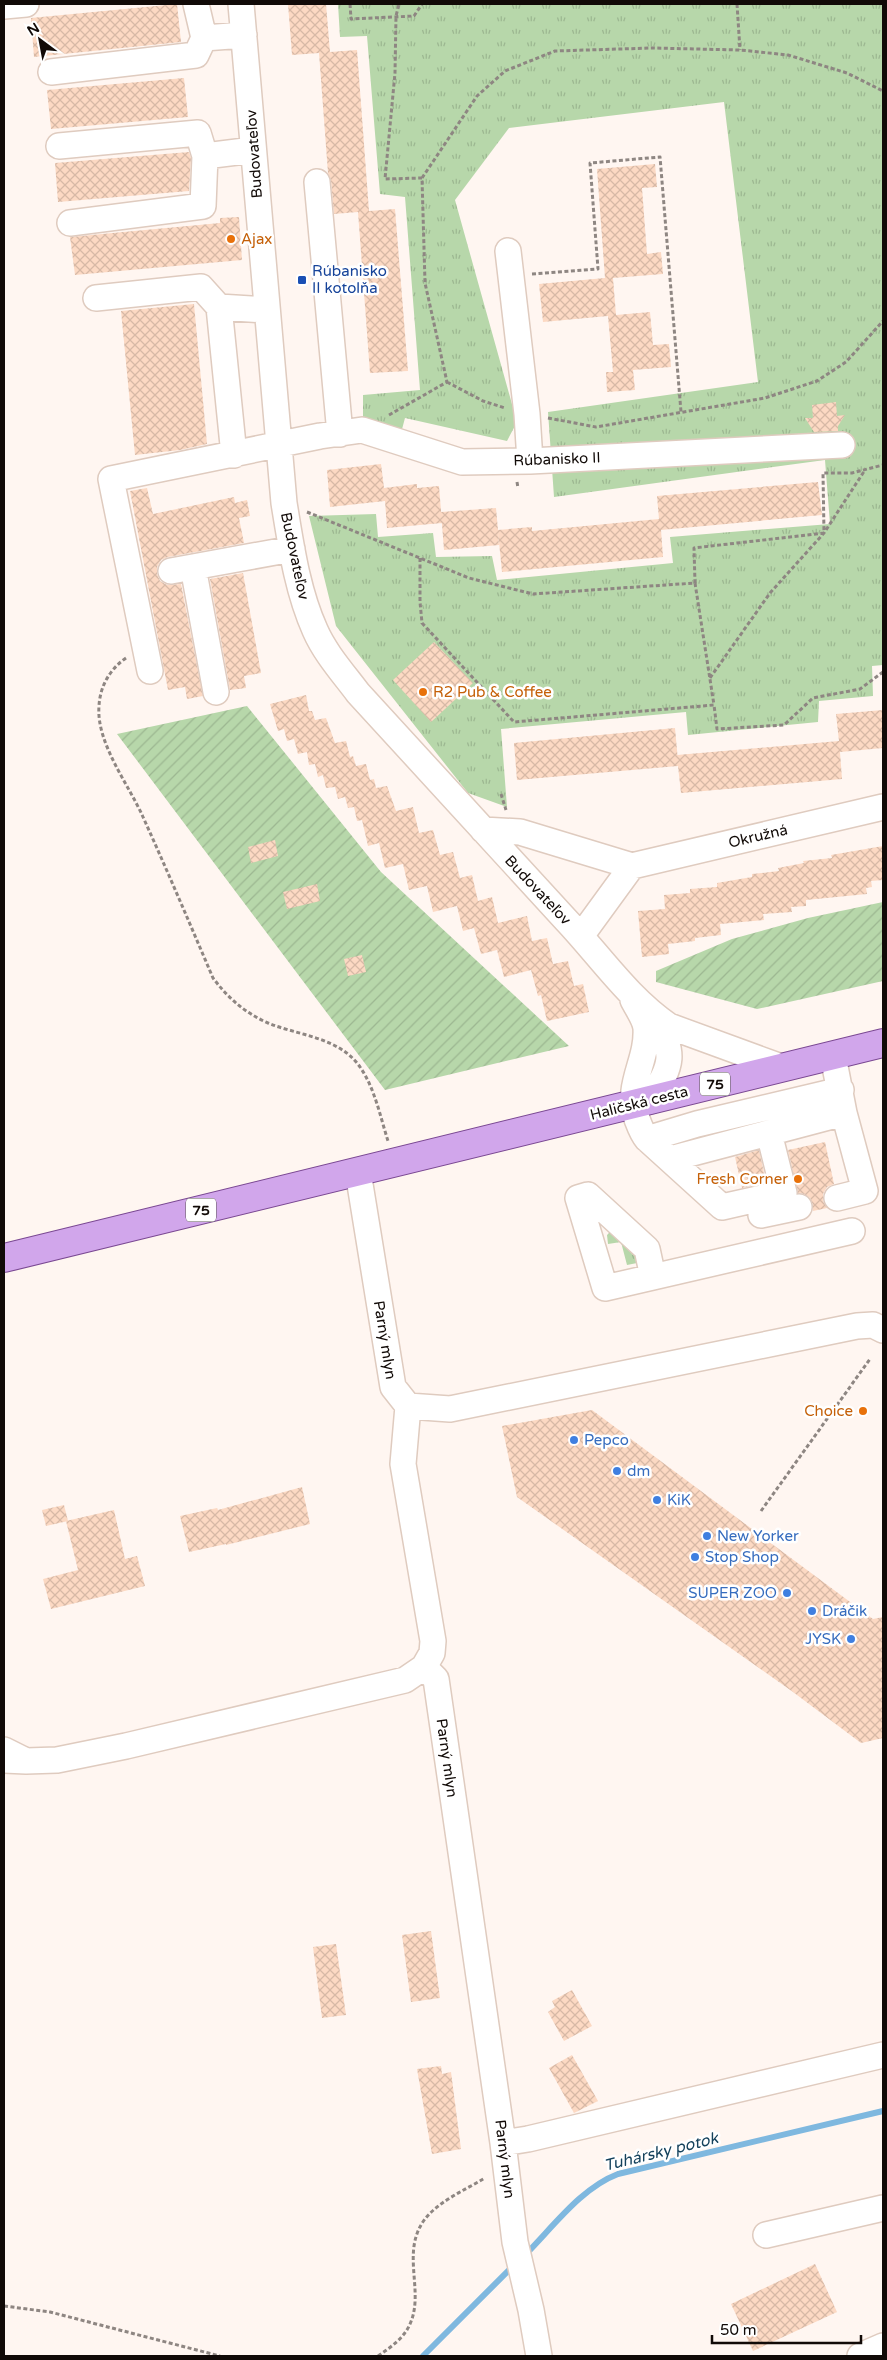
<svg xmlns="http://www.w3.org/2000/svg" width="887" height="2360" font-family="'Varela Round',sans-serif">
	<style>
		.grass { fill: url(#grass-tufts) }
		.garden { fill: url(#garden-furrows) }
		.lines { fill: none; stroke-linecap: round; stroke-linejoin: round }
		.stream { stroke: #7fb8df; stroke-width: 6 }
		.building { fill: url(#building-cross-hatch) }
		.minor-casing { stroke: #dfcbbf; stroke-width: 28 }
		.major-casing { stroke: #7a4892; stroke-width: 30 }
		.path { stroke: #8e8682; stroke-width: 3; stroke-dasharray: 4 2.5; stroke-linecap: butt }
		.minor { stroke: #fff; stroke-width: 25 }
		.major { stroke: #d1a6eb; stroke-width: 28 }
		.food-dot { fill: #e8710a; stroke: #fff; stroke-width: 2 }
		.transit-dot { fill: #1a4fb4; stroke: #fff; stroke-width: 2 }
		.shop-dot { fill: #3f7fe0; stroke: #fff; stroke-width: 2 }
		.labels { text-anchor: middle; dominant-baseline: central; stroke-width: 5; stroke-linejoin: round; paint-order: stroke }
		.shield { fill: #fff; stroke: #585451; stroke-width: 1 }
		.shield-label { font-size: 14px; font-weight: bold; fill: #110a07 }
		.street-label { font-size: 15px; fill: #110a07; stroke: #fff }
		.food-label { font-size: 15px; fill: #c56008; stroke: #fff; text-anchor: start }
		.transit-label { font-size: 15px; fill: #164399; stroke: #fff; text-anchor: start }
		.shop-label { font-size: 15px; fill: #366cbe; stroke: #fff; text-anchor: start }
		.water-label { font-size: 16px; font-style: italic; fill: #15425c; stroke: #fff }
	</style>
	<defs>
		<pattern id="grass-tufts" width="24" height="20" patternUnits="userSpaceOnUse" patternTransform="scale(1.25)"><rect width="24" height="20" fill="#b7d7aa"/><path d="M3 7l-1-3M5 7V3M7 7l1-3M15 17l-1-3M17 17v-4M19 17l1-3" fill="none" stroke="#9cb791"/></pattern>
		<pattern id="garden-furrows" width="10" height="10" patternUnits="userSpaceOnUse" patternTransform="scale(1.25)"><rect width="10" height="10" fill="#b7d7aa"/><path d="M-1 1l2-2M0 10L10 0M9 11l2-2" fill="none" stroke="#9cb791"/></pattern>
		<pattern id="building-cross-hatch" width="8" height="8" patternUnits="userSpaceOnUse" patternTransform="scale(1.25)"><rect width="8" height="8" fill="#fcd9c3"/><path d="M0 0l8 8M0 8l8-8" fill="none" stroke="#d7b9a6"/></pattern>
	</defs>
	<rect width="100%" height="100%" fill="#fff6f1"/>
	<!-- grass -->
	<path class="grass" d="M338 4H883V665L872 666 873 696 819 701 818 722 688 735 686 712 501 729 507 807 468 793 336 626 309 516 376 514 378 537 433 533 436 557 492 556 497 580 673 563 670 537 830 524 825 460 554 497 548 412 758 382 724 102 509 128 455 200 517 422 507 441 405 418 401 433 363 424V395L420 390 405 197 380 194 367 36 340 37Z
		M610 1232H615L642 1262 627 1265 621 1242 608 1244 607 1235Z"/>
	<!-- garden -->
	<path class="garden" d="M247 706 381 872 569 1046 385 1090 117 734Z
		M883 902V981L757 1009 656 982V971L732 939 808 918Z"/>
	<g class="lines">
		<!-- stream -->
		<path class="stream" d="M525 2255C553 2227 581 2188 618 2174L883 2111
			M423 2356 514 2265"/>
	</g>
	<!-- building -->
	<path class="building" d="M177 4 181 42 34 57 31 18Z
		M288 4H326L330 52 357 50 369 211 395 209 408 371 370 373 358 212 334 214 331 181 328 173 319 53 292 55Z
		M184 78 188 117 51 129 47 90Z
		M189 152 191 158 189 191 58 202 55 163Z
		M655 164 657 187 642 188 647 254 661 252 663 274 613 278 616 315 650 312 653 345 669 344 671 367 633 370 635 390 607 392 606 372H613L608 316 543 322 539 284 605 278 597 169Z
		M239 217 242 260 75 275 70 237 220 223V218Z
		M194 304 207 444 180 450 135 455 121 311Z
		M836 402 837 416 845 415 838 426V431L814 432 805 418H813L812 405Z
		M381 464 384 488 417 484V488L439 486 442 523 387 528 385 501 330 507 327 470Z
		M818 482 822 515 661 530 663 557 502 572 498 532 499 545 444 550 441 512 496 508 498 530 532 527V531L659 519 657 496Z
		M147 488 153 514 234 497 235 503 247 500 250 516 239 518 244 543 168 557 161 560 157 567V574L160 581 167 585 181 584 203 696 187 699 185 687 168 690 130 491Z
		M243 573 261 673 244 676 246 688 230 690 210 579Z
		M434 642 473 683 431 722 393 680Z
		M306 695 309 711H312L315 720 326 718 335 743 346 741 350 757 353 756 356 766 366 764 370 780 374 779 376 788 387 786 396 811 413 807 419 833 433 830 440 855 453 852 460 878 472 875 478 901 492 897 498 923 527 916 532 941 547 938 553 964 568 961 574 986 583 984 589 1012 547 1021 541 995 538 996 531 970 504 977 497 950 481 954 474 928 463 931 457 906 433 912 427 886 409 890 403 864 385 868 379 843 368 846 362 820 357 821 354 807 348 808 345 797 338 799 335 787 326 788 323 775 318 777 315 764 309 765 307 752 298 754 294 739 287 741 284 729 278 731 270 704Z
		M883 710V748L840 752 842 779 681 793 678 766 517 780 514 743 675 728 678 761 677 755 839 741 836 714Z
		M275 840 278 856 251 863 248 847Z
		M883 846V880L871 881 872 887 866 888 867 894 806 900V906L791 907 792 912 763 914 764 920 720 924 721 935 695 938V941L668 944 669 954 642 957 638 911 665 909 664 895 690 893V889L717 887V883L752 877V874L779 871 778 868 804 863 803 861 832 858 831 855Z
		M317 884 320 901 287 909 283 892Z
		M362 955 366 972 348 976 344 959Z
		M825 1142 834 1184 827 1187 823 1194V1201L827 1208 813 1211V1205L810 1198 804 1194 798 1193 788 1150Z
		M759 1150 766 1182 742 1188 735 1157Z
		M592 1410 873 1619 883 1617V1738L861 1743 793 1692 517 1497 502 1426Z
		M302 1487 310 1524 226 1545V1544L189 1552 180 1516 217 1508 218 1510Z
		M64 1505 68 1521 46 1526 42 1510Z
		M114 1510 125 1559 137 1556 145 1586 51 1609 43 1579 78 1570 66 1521Z
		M431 1931 440 1998 411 2002 402 1935Z
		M336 1944 346 2015 322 2018 313 1947Z
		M572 1990 592 2026 564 2041 548 2012 555 2007 552 2001Z
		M572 2055 598 2101 574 2113 549 2068Z
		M441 2066 442 2074 451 2072 461 2149 432 2154 417 2069Z
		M815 2264 837 2312 753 2351 731 2304Z"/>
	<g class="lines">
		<defs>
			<path id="minor" d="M196 4 204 38
				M241 4 284 503C291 545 297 590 315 630 325 653 343 673 358 693 427 769 497 844 566 920 600 956 628 998 669 1026L781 1067
				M4 6 26 4
				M51 72 196 55 204 38 244 35
				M59 146 198 133 205 156
				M317 182 340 434
				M70 223 203 206 205 156 253 150
				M508 251 527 414 530 461
				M96 298 201 287 219 307 266 310
				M219 307 234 455
				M171 571 193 567
				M150 671 111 479 320 436 362 430 462 462 530 461 842 445
				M216 692 193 567 292 549
				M483 830 520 832 632 866 883 807
				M581 936 632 866
				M633 1000C637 1008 645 1019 646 1028 648 1062 625 1084 637 1119 640 1127 642 1133 647 1139L722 1207 784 1193 769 1133
				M833 1056 844 1113 865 1191 837 1198
				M650 1101C673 1062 676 1056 654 1016
				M647 1139 697 1124 841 1090
				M670 1159 844 1113
				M358 1172 393 1387 408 1406 403 1464 433 1641 432 1653 424 1667 436 1679 503 2143 515 2242 531 2310 539 2356
				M761 1215 799 1207
				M653 1277 647 1249 588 1195 578 1198 605 1288 852 1231
				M408 1406 450 1409 857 1326 873 1325 883 1330
				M4 1750 26 1761 4 1760
				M26 1761 57 1760 126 1746 405 1680 424 1667
				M503 2143 528 2139 883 2055
				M766 2235 883 2208
				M860 2356 883 2346"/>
			<path id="major" d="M4 1258 883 1043"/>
		</defs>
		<!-- minor casing -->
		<use href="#minor" class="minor-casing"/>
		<!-- major casing -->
		<use href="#major" class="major-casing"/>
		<!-- path -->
		<path class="path" d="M350 4 351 19 414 16 422 4
			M737 4 740 50
			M422 178 477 96 505 71 555 51 652 48 740 50 788 55 847 73 883 91
			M532 274 598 269 590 163 660 157 681 412
			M447 382 483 401 505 408
			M389 415 447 382 425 283 422 178 385 179 395 73 396 16 399 4
			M548 418 596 427 765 398 817 381 846 362 883 321
			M517 482 518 488
			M307 512 469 578 533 594 695 583 694 548 824 533 823 473H852L883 465
			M420 558V602L422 623 514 722 714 705 717 729 784 725 813 698 860 689 883 672
			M695 583 714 705
			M126 658C110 669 100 686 99 706 96 743 129 785 143 817 167 870 190 924 213 978 228 998 245 1013 268 1023 297 1035 336 1037 357 1063 374 1084 380 1116 388 1141
			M710 678 770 593 824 533 865 470
			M501 794 506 810
			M761 1511 870 1359
			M4 2306 50 2312 220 2356
			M378 2356C391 2347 404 2338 410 2324 425 2291 400 2252 425 2219 439 2201 465 2190 485 2178"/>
		<!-- minor -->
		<use href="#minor" class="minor"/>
		<!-- major -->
		<use href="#major" class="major"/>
	</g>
	<!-- markers -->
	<g class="food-dot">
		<circle cx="231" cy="239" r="5"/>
		<circle cx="423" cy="692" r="5"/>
		<circle cx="798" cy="1179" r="5"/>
		<circle cx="863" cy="1411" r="5"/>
	</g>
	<rect class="transit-dot" x="297" y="275" width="10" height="10" rx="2.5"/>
	<g class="shop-dot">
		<circle cx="574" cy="1440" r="5"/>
		<circle cx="617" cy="1471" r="5"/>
		<circle cx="657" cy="1500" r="5"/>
		<circle cx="707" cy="1536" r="5"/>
		<circle cx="695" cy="1557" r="5"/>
		<circle cx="787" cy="1593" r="5"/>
		<circle cx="812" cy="1611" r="5"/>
		<circle cx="851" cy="1639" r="5"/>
	</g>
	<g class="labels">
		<!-- shield labels -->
		<g class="shield">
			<rect x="700" y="1072.5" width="30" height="23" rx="4"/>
			<rect x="186" y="1198.5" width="30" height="23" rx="4"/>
		</g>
		<g class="shield-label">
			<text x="715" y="1084">75</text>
			<text x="201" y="1210">75</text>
		</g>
		<!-- street labels -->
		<g class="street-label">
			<text transform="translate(254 154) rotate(-94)">Budovateľov</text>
			<text transform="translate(557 459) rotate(-2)">Rúbanisko II</text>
			<text transform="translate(295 556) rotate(78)">Budovateľov</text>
			<text transform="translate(758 836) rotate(-13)">Okružná</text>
			<text transform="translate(538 890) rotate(47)">Budovateľov</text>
			<text transform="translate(639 1103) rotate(-14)">Haličská cesta</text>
			<text transform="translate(385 1340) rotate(81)">Parný mlyn</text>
			<text transform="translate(447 1758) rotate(82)">Parný mlyn</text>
			<text transform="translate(505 2159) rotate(83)">Parný mlyn</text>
		</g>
		<!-- food labels -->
		<g class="food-label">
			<text x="241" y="239">Ajax</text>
			<text x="433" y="692">R2 Pub &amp; Coffee</text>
			<text x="788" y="1179" text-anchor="end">Fresh Corner</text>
			<text x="853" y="1411" text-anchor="end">Choice</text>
		</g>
		<!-- transit labels -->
		<g class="transit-label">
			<text x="312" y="271">Rúbanisko<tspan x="312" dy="17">II kotolňa</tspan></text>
		</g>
		<!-- shop labels -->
		<g class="shop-label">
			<text x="584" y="1440">Pepco</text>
			<text x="627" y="1471">dm</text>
			<text x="667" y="1500">KiK</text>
			<text x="717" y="1536">New Yorker</text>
			<text x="705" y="1557">Stop Shop</text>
			<text x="777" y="1593" text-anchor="end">SUPER ZOO</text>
			<text x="822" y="1611">Dráčik</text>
			<text x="841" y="1639" text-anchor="end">JYSK</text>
		</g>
		<!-- water labels -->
		<g class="water-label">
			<text transform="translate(661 2152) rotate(-14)">Tuhársky potok</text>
		</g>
	</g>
	<!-- border -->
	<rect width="887" height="2360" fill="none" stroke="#110a07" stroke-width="10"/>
	<!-- north arrow -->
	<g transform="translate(40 40) rotate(328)" stroke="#ffffff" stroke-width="4" paint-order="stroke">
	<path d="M0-4L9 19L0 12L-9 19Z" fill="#110a07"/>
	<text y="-8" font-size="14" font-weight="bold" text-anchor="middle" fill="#110a07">N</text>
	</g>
	<!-- scale -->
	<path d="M712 2335v8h149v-8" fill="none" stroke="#110a07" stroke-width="2.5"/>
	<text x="720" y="2335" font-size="15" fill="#110a07" stroke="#ffffff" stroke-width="4" paint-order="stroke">50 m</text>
</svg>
